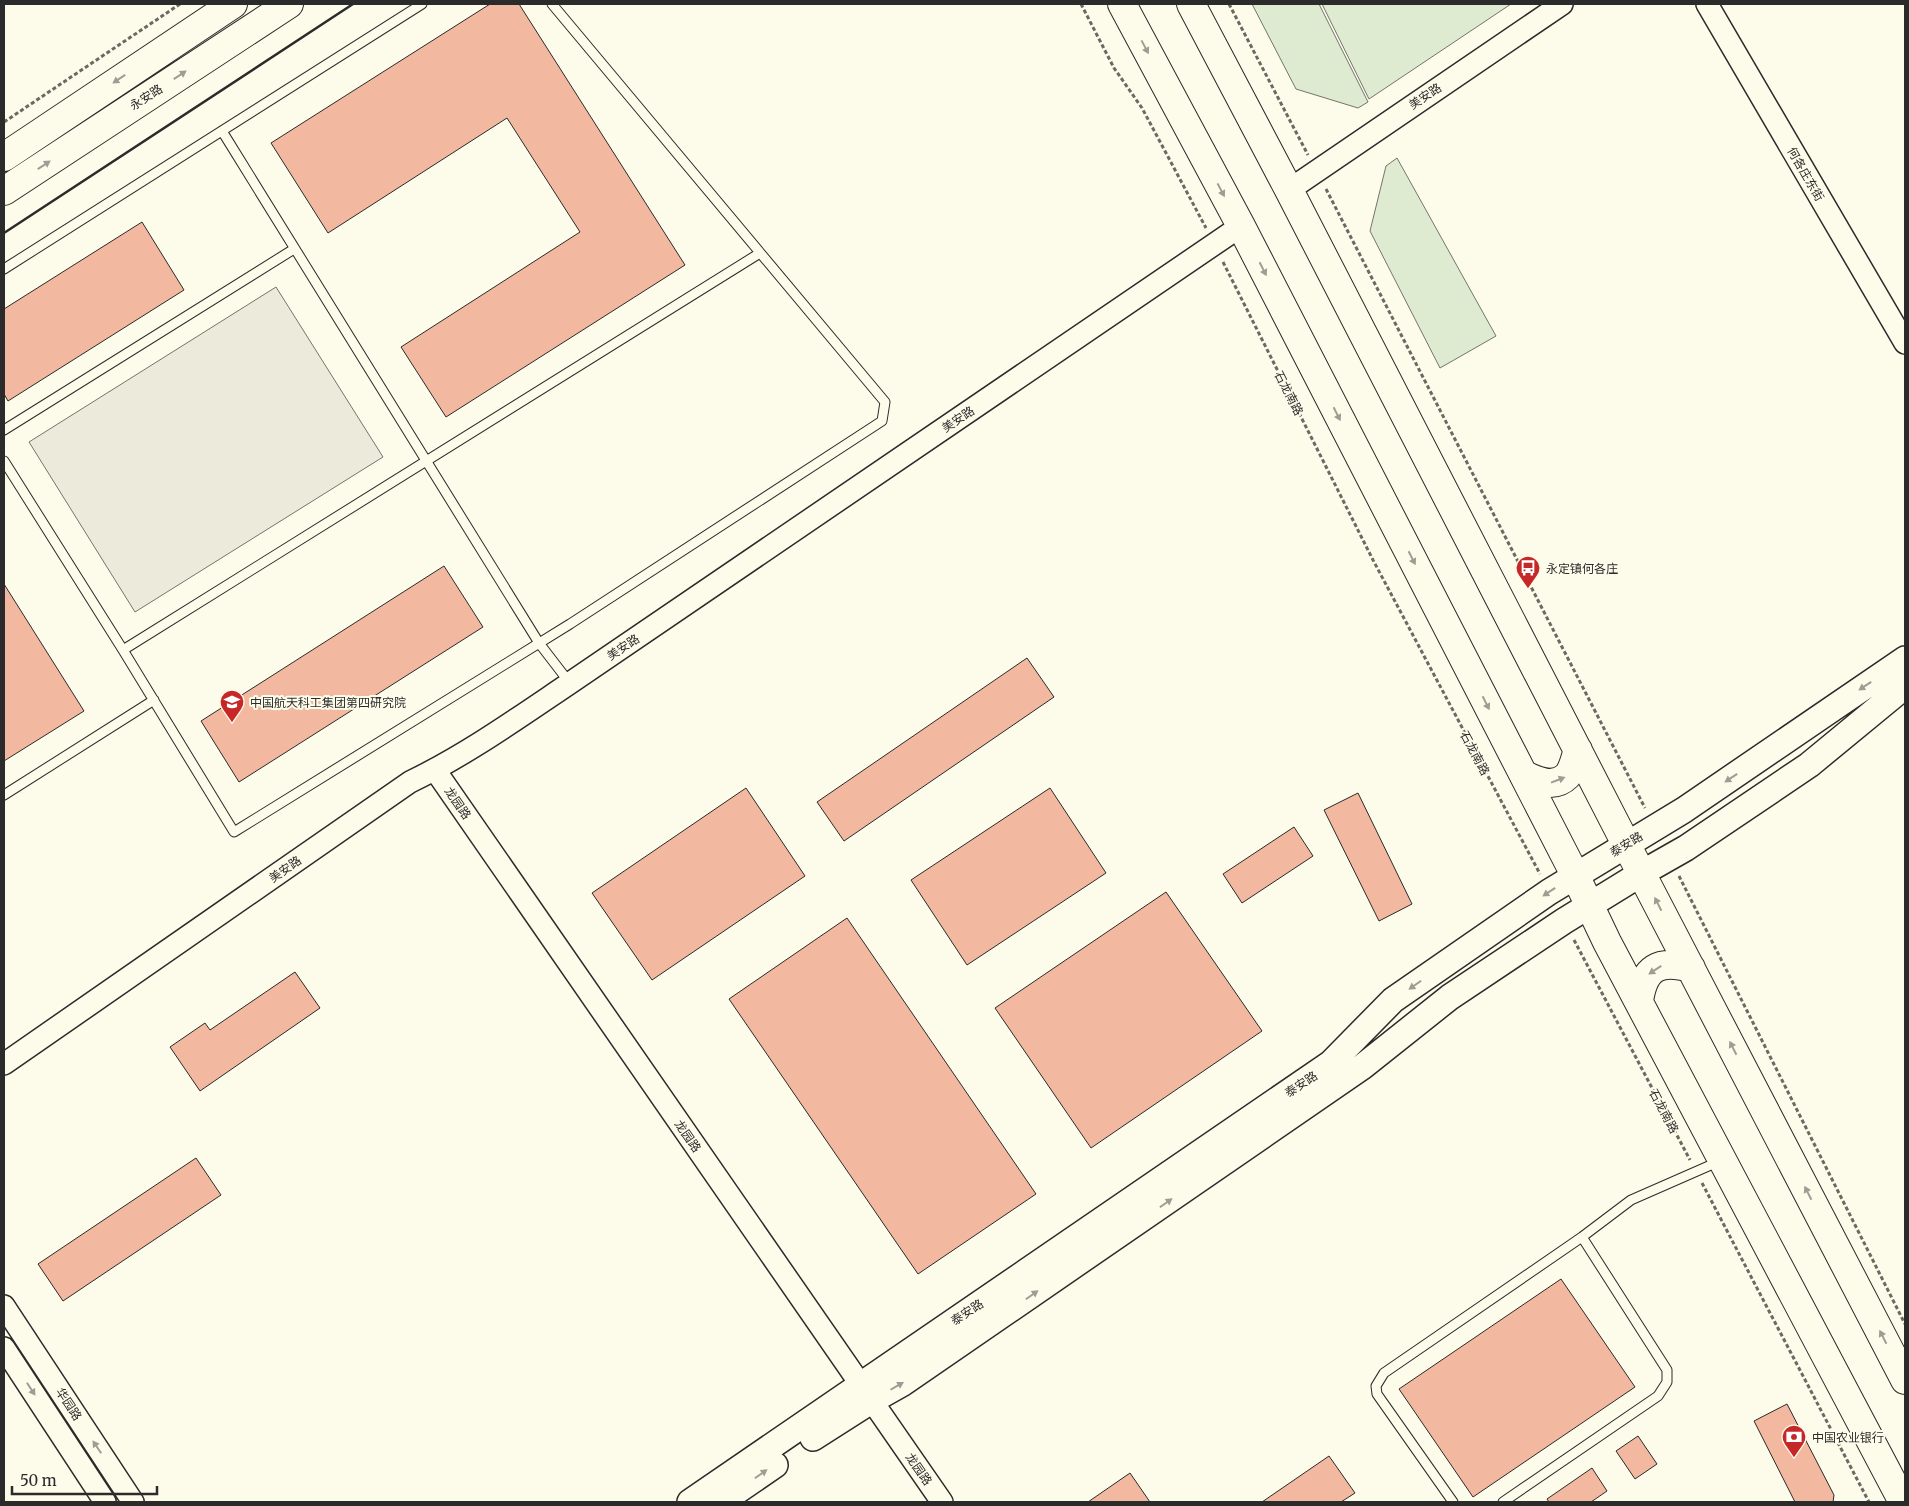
<svg xmlns="http://www.w3.org/2000/svg" width="1909" height="1506" font-family="Merriweather,'Noto Sans SC',serif">
	<style>
		.green { fill: #deebd1; stroke: #74746e }
		.parking { fill: #eceadb; stroke: #74746e }
		.building { fill: #f2b8a0; stroke: #2b2b2b }
		.lines { fill: none; stroke-linecap: round; stroke-linejoin: round }
		.service-casing { stroke: #2b2b2b; stroke-width: 11 }
		.tertiary-casing { stroke: #2b2b2b; stroke-width: 24 }
		.secondary-casing { stroke: #2b2b2b; stroke-width: 28 }
		.primary-casing { stroke: #2b2b2b; stroke-width: 30 }
		.path { stroke: #6a6964; stroke-width: 3; stroke-dasharray: 4 2.5; stroke-linecap: butt }
		.service { stroke: #fdfbea; stroke-width: 9 }
		.tertiary { stroke: #fdfbea; stroke-width: 21 }
		.secondary { stroke: #fdfbea; stroke-width: 25 }
		.primary { stroke: #fdfbea; stroke-width: 28 }
		.wall { stroke: #2b2b2b; stroke-width: 2.5 }
		.oneway { fill: #9e9d94 }
		.labels { text-anchor: middle; dominant-baseline: central; stroke-width: 4; stroke-linejoin: round; paint-order: stroke }
		.street-label { font-size: 12px; fill: #2b2b2b; stroke: #fdfbea }
		.poi-label { font-size: 12px; fill: #2b2b2b; stroke: #fdfbea; text-anchor: start }
	</style>
	<rect width="100%" height="100%" fill="#fdfbea"/>
	<!-- green -->
	<path class="green" d="M1252 4H1319L1368 102 1358 108 1296 89Z
		M1322 4H1511L1369 99Z
		M1397 158 1496 336 1440 368 1370 231 1386 166Z"/>
	<!-- parking -->
	<path class="parking" d="M276 287 383 457 135 612 29 442Z"/>
	<!-- building -->
	<path class="building" d="M490 4H519L685 265 446 417 401 347 580 232 507 118 328 233 271 143Z
		M142 222 184 290 8 401 4 394V309Z
		M444 566 483 627 239 782 201 721Z
		M4 584 84 711 4 761Z
		M1027 658 1054 697 844 841 817 802Z
		M746 788 805 876 652 980 592 893Z
		M1050 788 1106 873 967 965 911 880Z
		M1358 793 1412 904 1379 921 1324 810Z
		M1294 827 1313 856 1242 903 1223 874Z
		M1166 892 1262 1031 1091 1148 995 1008Z
		M847 918 1036 1194 918 1274 729 999Z
		M295 972 320 1008 200 1091 170 1047 205 1023 210 1030Z
		M196 1158 221 1195 63 1301 38 1264Z
		M1561 1279 1635 1387 1473 1497 1399 1389Z
		M1787 1404 1834 1495 1833 1502H1795L1754 1421Z
		M1638 1436 1657 1464 1635 1479 1616 1451Z
		M1329 1456 1355 1493 1341 1502H1262Z
		M1592 1468 1607 1491 1591 1502H1549L1547 1499Z
		M1130 1473 1150 1502H1088Z"/>
	<g class="lines">
		<defs>
			<path id="service" d="M222 131 539 643 569 682
				M4 269 422 4
				M4 430 294 249
				M4 461 123 650 234 832 570 624 882 421 885 402 552 4
				M123 650 760 253
				M4 795 154 700
				M1453 1502 1377 1394 1376 1386 1384 1373 1582 1237 1631 1200 1720 1161
				M1503 1502 1658 1396 1667 1382V1370L1582 1237"/>
			<path id="tertiary" d="M1707 4 1905 343
				M1289 190 1562 4
				M435 770 942 1502
				M4 1064 410 782C466 755 518 718 570 683L1241 226
				M4 1306 133 1502
				M4 1348 105 1502"/>
			<path id="secondary" d="M813 1438 871 1401 903 1383 1362 1067 1450 997 1564 921 1642 873 1686 848 1809 765 1905 686
				M690 1502 1331 1063 1393 1000 1549 892 1684 810 1905 659
				M721 1502 775 1465"/>
			<path id="primary" d="M1122 4 1241 226 1575 875 1607 942 1903 1502
				M1191 4 1289 190 1626 844 1905 1380
				M4 157 233 4
				M4 191 289 4
				M1523 774C1536 781 1554 789 1567 776 1573 770 1575 758 1578 750
				M1639 1001C1644 968 1658 959 1691 968"/>
		</defs>
		<!-- service casing -->
		<use href="#service" class="service-casing"/>
		<!-- tertiary casing -->
		<use href="#tertiary" class="tertiary-casing"/>
		<!-- secondary casing -->
		<use href="#secondary" class="secondary-casing"/>
		<!-- primary casing -->
		<use href="#primary" class="primary-casing"/>
		<!-- path -->
		<path class="path" d="M1081 4 1114 68 1142 108 1206 228
			M1229 4 1308 155
			M4 122 180 4
			M1326 189 1645 808
			M1223 262 1373 560 1540 874
			M1679 876 1905 1324
			M1574 940 1690 1160
			M1702 1183 1869 1502"/>
		<!-- service -->
		<use href="#service" class="service"/>
		<!-- tertiary -->
		<use href="#tertiary" class="tertiary"/>
		<!-- secondary -->
		<use href="#secondary" class="secondary"/>
		<!-- primary -->
		<use href="#primary" class="primary"/>
		<!-- wall -->
		<path class="wall" d="M4 233 353 4"/>
	</g>
	<!-- one-way arrows -->
	<defs><path id="oneway-solid" d="M-6-.8H1V-3.2L6.5 0L1 3.2V.8H-6Z" transform="scale(1.25)"/></defs>
	<g class="oneway">
		<use href="#oneway-solid" transform="translate(1145 47) rotate(62)"/>
		<use href="#oneway-solid" transform="translate(180 75) rotate(-33)"/>
		<use href="#oneway-solid" transform="translate(119 79) rotate(146)"/>
		<use href="#oneway-solid" transform="translate(44 165) rotate(-33)"/>
		<use href="#oneway-solid" transform="translate(1221 190) rotate(62)"/>
		<use href="#oneway-solid" transform="translate(1263 269) rotate(63)"/>
		<use href="#oneway-solid" transform="translate(1337 414) rotate(63)"/>
		<use href="#oneway-solid" transform="translate(1412 558) rotate(63)"/>
		<use href="#oneway-solid" transform="translate(1865 686) rotate(146)"/>
		<use href="#oneway-solid" transform="translate(1486 703) rotate(63)"/>
		<use href="#oneway-solid" transform="translate(1731 778) rotate(146)"/>
		<use href="#oneway-solid" transform="translate(1558 780) rotate(-21)"/>
		<use href="#oneway-solid" transform="translate(1549 892) rotate(146)"/>
		<use href="#oneway-solid" transform="translate(1658 904) rotate(-117)"/>
		<use href="#oneway-solid" transform="translate(1655 970) rotate(147)"/>
		<use href="#oneway-solid" transform="translate(1415 985) rotate(145)"/>
		<use href="#oneway-solid" transform="translate(1733 1048) rotate(-117)"/>
		<use href="#oneway-solid" transform="translate(1808 1193) rotate(-117)"/>
		<use href="#oneway-solid" transform="translate(1166 1203) rotate(-35)"/>
		<use href="#oneway-solid" transform="translate(1032 1295) rotate(-35)"/>
		<use href="#oneway-solid" transform="translate(1883 1337) rotate(-117)"/>
		<use href="#oneway-solid" transform="translate(897 1386) rotate(-30)"/>
		<use href="#oneway-solid" transform="translate(31 1389) rotate(57)"/>
		<use href="#oneway-solid" transform="translate(97 1447) rotate(-124)"/>
		<use href="#oneway-solid" transform="translate(761 1474) rotate(-35)"/>
	</g>
	<!-- icons -->
	<defs>
		<symbol id="bus-pin" viewBox="-11 -11 22 30"><path d="M0 17L-7.5 6A9.5 9.5 0 1 1 7.5 6Z" fill="#c62828" stroke="#fdfbea"/><path d="M-5-6H5V4H4V6H2V4H-2V6H-4V4H-5ZM-3.5-4V0h7V-4ZM-3.5 1.2v1.5H-2V1.2ZM2 1.2v1.5H3.5V1.2Z" fill="#fff"/></symbol>
		<symbol id="university-pin" viewBox="-11 -11 22 30"><path d="M0 17L-7.5 6A9.5 9.5 0 1 1 7.5 6Z" fill="#c62828" stroke="#fdfbea"/><path d="M0-5L7-2L0 1L-7-2ZM-4 1L0 2.5L4 1V4Q0 6-4 4Z" fill="#fff"/></symbol>
		<symbol id="bank-pin" viewBox="-11 -11 22 30"><path d="M0 17L-7.5 6A9.5 9.5 0 1 1 7.5 6Z" fill="#c62828" stroke="#fdfbea"/><path d="M-6-4H6V4H-6ZM0-2.3a2.3 2.3 0 1 0 0 4.6a2.3 2.3 0 1 0 0-4.6Z" fill="#fff"/></symbol>
	</defs>
	<g fill-rule="evenodd">
		<use href="#bus-pin" x="1514" y="554" width="28" height="38"/>
		<use href="#university-pin" x="218" y="688" width="28" height="38"/>
		<use href="#bank-pin" x="1780" y="1423" width="28" height="38"/>
	</g>
	<g class="labels">
		<!-- street labels -->
		<g class="street-label">
			<text transform="translate(1425 96) rotate(-34)">美安路</text>
			<text transform="translate(146 97) rotate(-33)">永安路</text>
			<text transform="translate(1806 174) rotate(60)">何各庄东街</text>
			<text transform="translate(1289 393) rotate(63)">石龙南路</text>
			<text transform="translate(958 419) rotate(-34)">美安路</text>
			<text transform="translate(623 647) rotate(-34)">美安路</text>
			<text transform="translate(1475 753) rotate(62)">石龙南路</text>
			<text transform="translate(458 803) rotate(55)">龙园路</text>
			<text transform="translate(1626 844) rotate(-31)">泰安路</text>
			<text transform="translate(285 869) rotate(-35)">美安路</text>
			<text transform="translate(1301 1084) rotate(-34)">泰安路</text>
			<text transform="translate(1664 1111) rotate(62)">石龙南路</text>
			<text transform="translate(688 1136) rotate(55)">龙园路</text>
			<text transform="translate(967 1312) rotate(-34)">泰安路</text>
			<text transform="translate(69 1404) rotate(56)">华园路</text>
			<text transform="translate(919 1469) rotate(55)">龙园路</text>
		</g>
		<!-- poi labels -->
		<g class="poi-label">
			<text x="1546" y="568">永定镇何各庄</text>
			<text x="250" y="702">中国航天科工集团第四研究院</text>
			<text x="1812" y="1437">中国农业银行</text>
		</g>
	</g>
	<!-- border -->
	<rect width="1909" height="1506" fill="none" stroke="#2b2b2b" stroke-width="10"/>
	<!-- scale -->
	<path d="M12 1486v8h145v-8" fill="none" stroke="#2b2b2b" stroke-width="2.5"/>
	<text x="20" y="1486" font-size="15" fill="#2b2b2b" stroke="#fdfbea" stroke-width="4" paint-order="stroke">50 m</text>
</svg>
